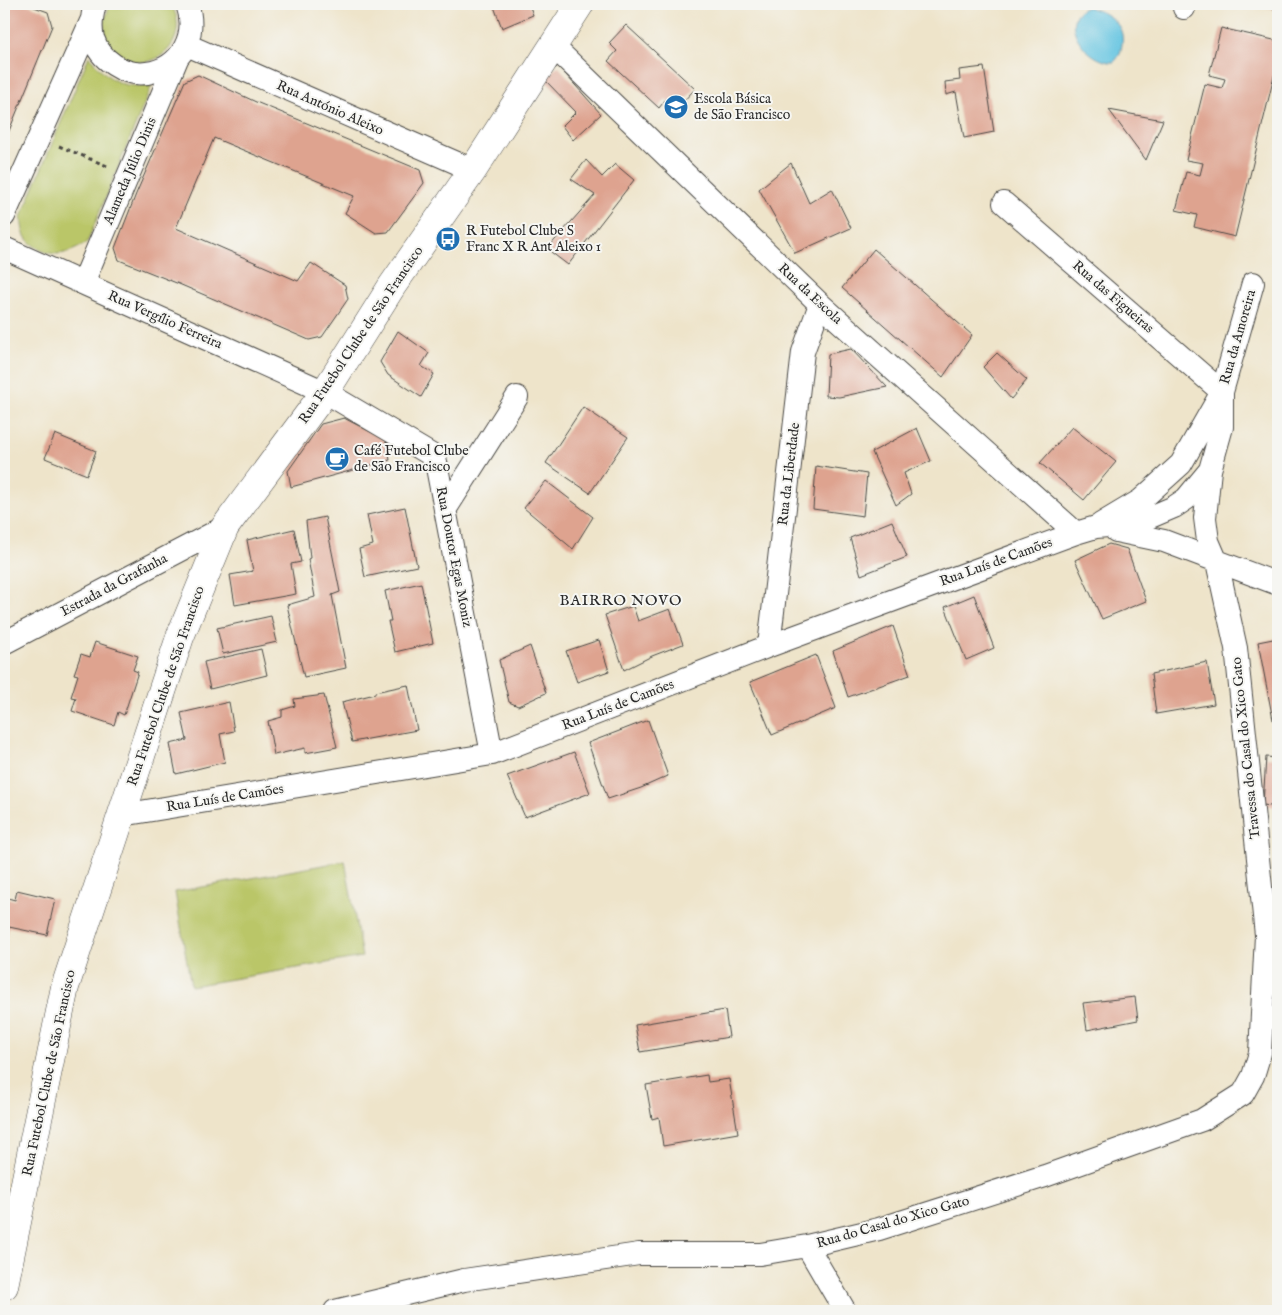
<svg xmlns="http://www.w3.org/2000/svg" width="1282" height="1315" font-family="'IM FELL English',serif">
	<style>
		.green { fill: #bac668; stroke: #72784a }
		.water { fill: #63c4e1; stroke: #477886 }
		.building { fill: #dea38f }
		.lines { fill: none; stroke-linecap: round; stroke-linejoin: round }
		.street-casing { stroke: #484743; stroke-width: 24 }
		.secondary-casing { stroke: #484743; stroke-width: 29 }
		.path { stroke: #484743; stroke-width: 3; stroke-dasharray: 4 4; stroke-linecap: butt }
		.street { stroke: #fff; stroke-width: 22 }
		.secondary { stroke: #fff; stroke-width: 28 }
		.labels { text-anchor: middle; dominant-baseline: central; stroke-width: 4; stroke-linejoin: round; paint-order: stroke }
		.poi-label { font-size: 14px; fill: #2b2b2b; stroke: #f6f6f2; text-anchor: start }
		.street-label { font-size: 14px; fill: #2b2b2b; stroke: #f6f6f2 }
		.neighbourhood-label { font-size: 15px; letter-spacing: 1px; fill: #2b2b2b; stroke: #f6f6f2 }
	</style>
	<rect width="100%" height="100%" fill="#f6f6f2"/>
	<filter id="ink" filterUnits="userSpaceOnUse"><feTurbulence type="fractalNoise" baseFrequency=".02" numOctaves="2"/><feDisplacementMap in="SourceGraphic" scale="10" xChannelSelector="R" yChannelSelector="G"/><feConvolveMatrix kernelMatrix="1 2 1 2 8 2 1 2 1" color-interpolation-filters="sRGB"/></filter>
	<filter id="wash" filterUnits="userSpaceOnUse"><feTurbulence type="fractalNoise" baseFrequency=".0096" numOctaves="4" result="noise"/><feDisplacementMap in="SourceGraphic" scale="20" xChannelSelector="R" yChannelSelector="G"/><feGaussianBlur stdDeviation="1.12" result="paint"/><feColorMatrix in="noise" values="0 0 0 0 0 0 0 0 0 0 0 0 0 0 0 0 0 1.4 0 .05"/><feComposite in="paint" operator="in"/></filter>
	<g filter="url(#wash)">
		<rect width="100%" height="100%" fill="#eee4ca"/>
		<!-- green -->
		<path class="green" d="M111 4H171C197 48 137 86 109 44 101 31 104 16 111 4Z
			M89 56C109 80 120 89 152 85L87 243C71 252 57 259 39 249 34 246 28 242 25 236 22 231 22 222 21 217Z
			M345 861 362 957 191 986 175 892Z"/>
		<!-- water -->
		<path class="water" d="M1087 7C1104 11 1126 23 1122 44 1121 52 1119 57 1114 62 1094 64 1067 36 1075 17 1077 12 1082 9 1087 7Z"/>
		<g id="blocks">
			<!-- building -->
			<path class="building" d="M4 4H26L48 12 52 26 4 143Z
				M493 4H529L533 15 502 28Z
				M1255 4H1278V10Z
				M626 25 695 89 676 109 666 99 659 108 608 61 617 51 609 43Z
				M1221 28 1278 41V60L1235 237 1194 227 1197 215 1176 210 1186 172 1200 175 1203 163 1186 160 1205 84 1222 88 1225 79 1209 75Z
				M558 66 601 114 573 140 562 126 576 112 544 79Z
				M984 67 994 132 964 138 956 92 946 95 945 82 960 80 959 70Z
				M198 75 256 102 420 170 424 183 388 232 376 233 345 213 354 196 214 138 176 228 298 281 311 263 345 285 348 299 322 337 309 340 179 284 119 260 115 248 136 194 185 81Z
				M1109 110 1163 120 1146 160Z
				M586 160 602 177 615 164 634 180 568 265 547 249 595 195 571 179Z
				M791 163 809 203 832 189 851 228 795 253 759 189Z
				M874 249 972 335 943 377 842 288Z
				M398 331 429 353 421 366 434 374 421 397 388 375 380 362Z
				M851 349 887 387 839 397 826 396 828 354Z
				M997 353 1027 380 1011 399 983 367Z
				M583 407 628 437 590 493 546 463Z
				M344 418 386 440 390 460 291 487 288 471 321 424Z
				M1072 427 1116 462 1084 500 1040 463Z
				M917 428 931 461 904 473 911 494 896 505 872 452Z
				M55 434 96 451 87 475 45 458Z
				M816 466 867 474 863 516 813 509Z
				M546 481 593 517 573 549 524 508Z
				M405 507 417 566 365 577 359 549 373 545 367 515Z
				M325 517 340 592 332 595 346 668 304 677 287 605 315 597 308 559 310 558 306 521Z
				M892 521 907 557 861 575 850 538Z
				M294 529 301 562 291 564 296 594 235 605 230 575 253 571 247 540Z
				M1109 544 1127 549 1146 601 1102 619 1075 560Z
				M421 583 433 643 395 652 388 621H391L385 591Z
				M974 595 994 648 966 660 945 607Z
				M633 606 638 621 670 609 683 644 652 656 624 670 605 615Z
				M271 616 277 642 223 654 217 628Z
				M893 626 910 675 848 697 833 651Z
				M1278 638V719L1273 720 1258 642Z
				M599 640 609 671 577 682 566 651Z
				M95 642 138 656 133 670 138 672 124 715 118 712 114 725 72 711 76 698 71 697 78 675 74 674 81 654 90 657Z
				M530 646 546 693 518 706 509 702 499 660Z
				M261 649 267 675 210 689 204 662Z
				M816 655 836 708 772 735 750 682Z
				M1207 662 1214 704 1156 714 1151 674Z
				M408 685 417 730 352 742 342 702 375 694V692Z
				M324 695 337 747 305 753V748L274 755 268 721 282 717V710L295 706 294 699Z
				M229 702 234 731 220 734 225 762 176 774 170 744 187 740 181 713Z
				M648 720 668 776 641 788 608 799 588 743Z
				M574 752 590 793 525 817 507 776Z
				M1266 757 1278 758V807L1263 805Z
				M17 890 55 899 47 935 9 927 7 936 4 935V897L15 900Z
				M1135 997 1138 1020 1087 1030 1083 1003Z
				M725 1010 729 1037 640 1052 635 1025Z
				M707 1075 708 1082 729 1079 738 1133 663 1146 659 1117 652 1119 646 1085Z"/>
		</g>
	</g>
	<g filter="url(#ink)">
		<use href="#blocks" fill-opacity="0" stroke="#484743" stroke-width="1"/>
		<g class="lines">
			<defs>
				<path id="street" d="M95 4C92 15 90 27 93 38 100 60 124 76 147 73 182 68 198 35 187 4
					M1184 8 1185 4
					M187 45 473 170
					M553 46 820 304 1076 533
					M1004 203 1222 392
					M4 216 92 19
					M4 248 325 392 435 457 492 754
					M83 283 177 59
					M445 510 517 397
					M1101 524 1141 500 1181 464 1222 392 1253 283
					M1116 531 1164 541 1278 584
					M4 643 225 527
					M769 646 803 352 820 304
					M122 815 492 754 769 646 1076 533 1096 527 1134 524 1174 507 1186 499 1210 470 1222 427V392
					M807 1246 845 1311
					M335 1311 464 1280 639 1254H760L807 1246 879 1229 1045 1176 1202 1120 1243 1094 1253 1076 1260 1053 1266 935 1236 648 1217 562 1208 541 1205 518 1210 470"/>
				<path id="secondary" d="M4 1286 65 987 180 637 225 527 325 392 392 286 473 170 580 4"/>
			</defs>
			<!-- street casing -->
			<use href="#street" class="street-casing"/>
			<!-- secondary casing -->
			<use href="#secondary" class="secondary-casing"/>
			<!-- path -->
			<path class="path" d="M59 146 107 166"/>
			<!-- street -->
			<use href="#street" class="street"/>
			<!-- secondary -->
			<use href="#secondary" class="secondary"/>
		</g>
	</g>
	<!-- icons -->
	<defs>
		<symbol id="school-disc" viewBox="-11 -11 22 22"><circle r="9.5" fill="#1f6fb2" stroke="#f6f6f2"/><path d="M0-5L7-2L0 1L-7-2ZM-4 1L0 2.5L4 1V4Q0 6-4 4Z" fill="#fff"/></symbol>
		<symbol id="bus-disc" viewBox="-11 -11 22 22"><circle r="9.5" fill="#1f6fb2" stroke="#f6f6f2"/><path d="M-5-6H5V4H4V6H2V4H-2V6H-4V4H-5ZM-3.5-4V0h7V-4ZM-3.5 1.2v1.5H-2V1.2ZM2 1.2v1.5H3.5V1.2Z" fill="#fff"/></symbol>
		<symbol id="cafe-disc" viewBox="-11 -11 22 22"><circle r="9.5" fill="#1f6fb2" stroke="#f6f6f2"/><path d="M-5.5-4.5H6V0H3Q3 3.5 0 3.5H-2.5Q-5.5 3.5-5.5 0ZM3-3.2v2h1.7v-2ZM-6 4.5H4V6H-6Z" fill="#fff"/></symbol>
	</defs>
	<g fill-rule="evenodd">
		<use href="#school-disc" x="662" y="93" width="28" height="28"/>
		<use href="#bus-disc" x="434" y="225" width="28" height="28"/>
		<use href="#cafe-disc" x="323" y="445" width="28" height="28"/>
	</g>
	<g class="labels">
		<!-- poi labels -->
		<g class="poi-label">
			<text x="694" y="99">Escola Básica<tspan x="694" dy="16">de São Francisco</tspan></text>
			<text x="466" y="231">R Futebol Clube S<tspan x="466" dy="16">Franc X R Ant Aleixo 1</tspan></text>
			<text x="354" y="451">Café Futebol Clube<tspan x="354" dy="16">de São Francisco</tspan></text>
		</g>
		<!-- street labels -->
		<g class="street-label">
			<text transform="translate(330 108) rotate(24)">Rua António Aleixo</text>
			<text transform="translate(130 171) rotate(-67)">Alameda Júlio Dinis</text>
			<text transform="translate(810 294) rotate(43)">Rua da Escola</text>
			<text transform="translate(1113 297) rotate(41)">Rua das Figueiras</text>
			<text transform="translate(165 320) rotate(24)">Rua Vergílio Ferreira</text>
			<text transform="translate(361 335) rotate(-56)">Rua Futebol Clube de São Francisco</text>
			<text transform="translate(1238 337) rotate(-74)">Rua da Amoreira</text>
			<text transform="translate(789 474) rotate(-83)">Rua da Liberdade</text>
			<text transform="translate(454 557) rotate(79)">Rua Doutor Egas Moniz</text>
			<text transform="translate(996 562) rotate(-20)">Rua Luís de Camões</text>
			<text transform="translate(114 585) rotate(-28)">Estrada da Grafanha</text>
			<text transform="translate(166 686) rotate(-71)">Rua Futebol Clube de São Francisco</text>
			<text transform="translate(618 705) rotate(-21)">Rua Luís de Camões</text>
			<text transform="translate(1246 748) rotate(-96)">Travessa do Casal do Xico Gato</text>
			<text transform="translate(225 798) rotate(-9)">Rua Luís de Camões</text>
			<text transform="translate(49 1073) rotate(-78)">Rua Futebol Clube de São Francisco</text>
			<text transform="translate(893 1222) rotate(-16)">Rua do Casal do Xico Gato</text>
		</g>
		<!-- neighbourhood labels -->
		<g class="neighbourhood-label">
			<text x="621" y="600">BAIRRO NOVO</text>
		</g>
	</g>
	<!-- margin -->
	<rect width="1282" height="1315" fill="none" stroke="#f6f6f2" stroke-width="20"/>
</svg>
